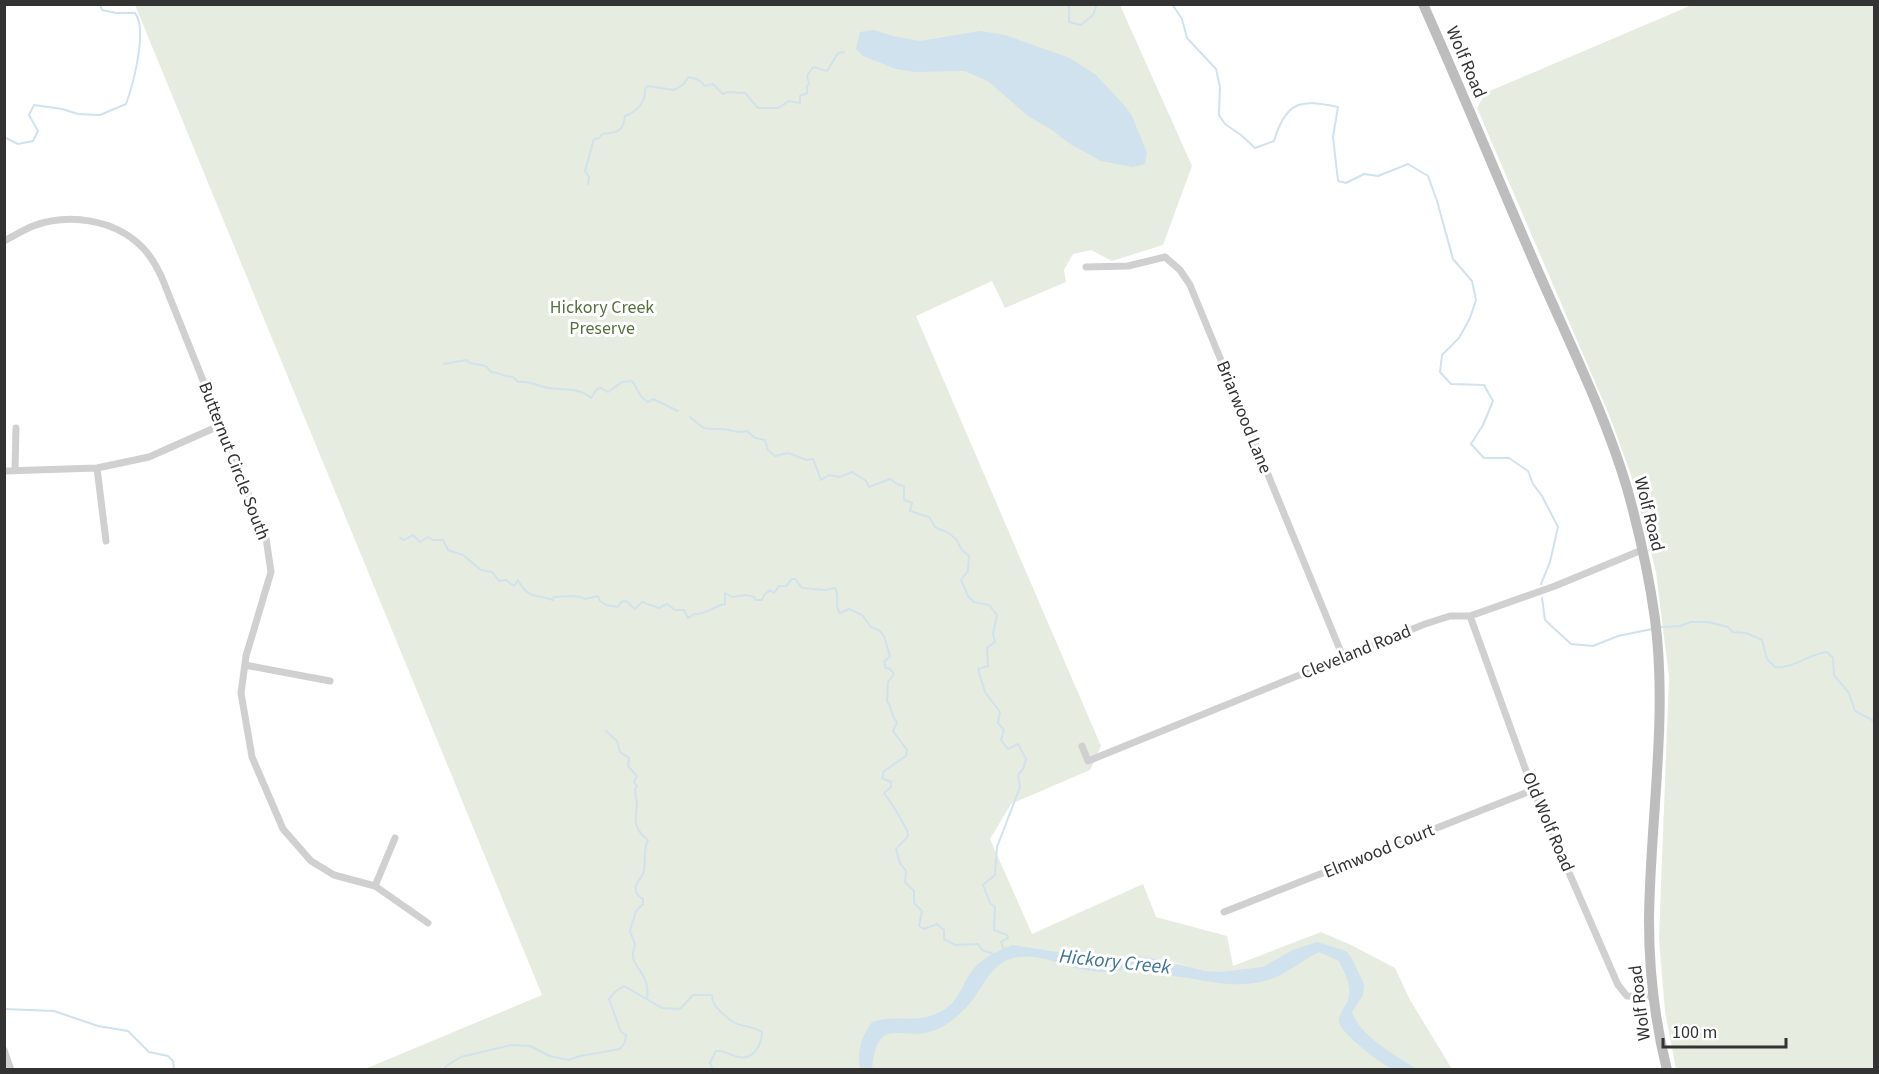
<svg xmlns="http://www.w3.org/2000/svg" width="1879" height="1074" font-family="'Source Sans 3',sans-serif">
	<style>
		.green { fill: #e6ecdf; fill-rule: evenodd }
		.water { fill: #cfe2ee }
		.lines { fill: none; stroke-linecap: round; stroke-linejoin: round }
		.stream { stroke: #cfe2ee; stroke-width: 2 }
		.street { stroke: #d0d0d0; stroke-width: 7 }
		.secondary { stroke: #bdbdbd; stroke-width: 10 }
		.labels { text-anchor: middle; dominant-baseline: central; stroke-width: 6; stroke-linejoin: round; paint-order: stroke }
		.street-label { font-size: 18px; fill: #333; stroke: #fff }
		.park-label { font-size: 18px; fill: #56703f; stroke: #fff }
		.water-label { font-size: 20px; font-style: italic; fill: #3f7597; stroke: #fff }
	</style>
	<rect width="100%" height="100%" fill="#fff"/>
	<!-- green -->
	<path class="green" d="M135 5H1120L1192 166 1163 245 1112 261 1091 250 1073 254 1064 270 1066 282 1005 308 992 281 916 316 1101 746 1090 770 1011 804 990 839 1032 934 1143 884 1156 917 1227 936 1233 966 1321 932 1351 945 1395 968 1410 1000 1452 1069H365L542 995ZM1068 953C1098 958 1127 955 1157 959 1177 961 1195 971 1216 972L1212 974 1064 955Z
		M1692 5H1874V1069H1676L1665 1011 1659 939 1669 677 1656 572 1631 475 1610 417 1477 108 1485 93Z"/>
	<!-- water -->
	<path class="water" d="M874 30 893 36 920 41 980 31 1005 35 1070 58 1096 75 1125 106 1132 116 1147 153 1145 164 1133 167 1101 161 1070 144 1052 130 1028 116 988 81 964 71 915 72 896 69 863 56 856 49 860 32Z
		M1317 942 1346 951 1351 957 1364 984 1363 995 1352 1012C1360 1036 1396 1056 1417 1069 1410 1070 1400 1071 1394 1069 1382 1066 1339 1032 1339 1021 1339 1015 1343 1009 1346 1004 1354 988 1346 976 1339 961L1319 952C1304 960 1291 970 1276 977 1241 992 1208 980 1173 976 1163 975 1155 967 1144 966 1133 965 1123 971 1113 972 1102 973 1091 971 1081 969 1057 964 1035 951 1010 959 992 965 984 984 974 998 966 1009 952 1022 940 1028 903 1046 878 1010 872 1069H860C857 1051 861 1037 872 1022 900 1013 920 1027 948 1007 959 998 963 984 971 972 980 959 999 950 1013 945L1088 957 1137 956 1157 959 1206 971 1221 972 1263 967 1293 950Z"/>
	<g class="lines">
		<!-- stream -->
		<path class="stream" d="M1067 4 1069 7V22L1081 25 1093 15 1097 4
			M1172 4 1182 19 1187 38 1216 69 1220 87 1219 115 1225 124 1241 135 1255 148 1274 141C1286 101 1300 99 1338 107L1333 137 1338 181 1346 183 1364 174 1378 176 1408 164 1428 176 1437 201 1453 259 1472 281 1476 300 1470 318 1459 338 1442 355 1440 372 1451 384 1484 385 1493 401 1483 425 1471 444 1484 458H1509L1528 471 1533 484 1542 496 1558 527 1550 562 1541 584
			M4 137 18 144 33 141 38 131 29 115 34 105 62 109 78 114 100 115 126 104C133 85 148 29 135 13H116L102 10 100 4
			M588 184 589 177 585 171 594 139 599 138 602 134C617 132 623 133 625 116 637 111 646 102 645 89L648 86 674 90 684 84 688 77C695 78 701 80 705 86L713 84 723 94 727 92 745 93 758 108H778L789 101 800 103V96L807 93V86L809 84 807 76 813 67 827 71 838 53 844 52
			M444 364 466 360 470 363 486 366 491 372C498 372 503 377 513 377L518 382C528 380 535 385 544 387 559 391 578 386 591 398L597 389 601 388 608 392 622 382 632 381C638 388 638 397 648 402L653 399 678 411
			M690 417C706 431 703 429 724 429 733 430 735 434 747 431L755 438 765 440 768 450 775 456 788 453 807 460 813 459 821 480 829 475 840 477 852 472 866 481 869 487 890 479 899 485 904 486V500L912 503 910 511 929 517 936 528 947 532 956 539 962 550 969 556 968 571 961 580 968 596 974 602 989 605 997 615 993 634 995 642 987 648 988 666 978 669 985 692 1000 712 998 723 1004 730 1001 740 1008 749 1018 744 1026 759 1023 769 1018 775 1020 787 997 847 995 875 983 885 990 903 995 907 994 930 1007 935 1008 938 1001 942 1004 950
			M400 538 404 540 413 535 420 542 428 537 433 540H443L448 550 463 555 481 570 492 572 499 581 506 580 514 586 518 580C528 599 536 594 553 600L554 597C564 597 578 594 585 599L598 596 600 601 606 605 618 607 621 602 626 601 635 609 642 602 659 608 667 604 675 610H684L688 618 694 614C705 615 715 606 725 604V593L732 597 746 595 754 597 756 600H762L764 595 770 590 774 593 779 586H786L792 579H795L802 588 825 590 835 588C841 597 833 605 840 613L849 609 862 615 871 627 879 630 884 636 890 656 884 662 886 668 890 669 894 674 888 682 887 701C892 707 890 714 897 722L893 731 907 750 906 756 884 771 882 778 891 782V787L884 793C888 798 909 830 908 835 907 839 899 845 896 849L900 863 906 871 905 882 914 891V903L922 911 919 926 924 929 937 924 944 930V939L955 945 978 944 982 950 996 955
			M1542 598 1545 620 1571 644 1593 646 1618 636 1652 629
			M1660 627 1680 626 1691 622H1708L1728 627 1733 632 1746 633 1762 640 1767 659 1775 667C1794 669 1808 654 1827 652L1833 658 1834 675 1849 693 1855 711 1874 721
			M606 731 617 741 620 752 629 758 628 766 637 776 634 782 637 786 635 790C635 795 637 800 637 804 635 821 633 828 648 840 642 852 647 866 643 874 640 880 634 884 636 892 637 896 639 896 643 899V904L636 911 630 931 635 944C635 947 633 950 633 953 631 967 651 974 647 998
			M4 1009 54 1011 98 1026 128 1031 149 1052 168 1056 173 1061 174 1070
			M445 1070 446 1066 461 1057 511 1045 530 1046 550 1056 568 1060 580 1056 620 1049 625 1042 626 1035 621 1032 609 999 616 991 624 986 662 1008 680 1009 693 995H712C712 1003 715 1006 721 1012 725 1015 728 1019 733 1022 742 1027 753 1026 762 1032 762 1044 754 1060 739 1057 730 1056 726 1050 716 1051L710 1063 713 1070"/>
		<!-- street -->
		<path class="street" d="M4 241C14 236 23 230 33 226 69 213 114 219 142 247 151 256 157 267 162 278L266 538 271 572 246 656 241 693 252 757 283 829 311 861 334 875 375 886 428 923
			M1086 267 1128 266 1165 257 1180 270 1190 285 1343 657
			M97 468 106 541
			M15 470 16 428
			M4 471 97 468 149 457 221 425
			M1470 616 1533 790 1618 985 1627 996 1655 997
			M245 665 330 681
			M1082 746 1088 761 1425 624 1450 616H1470L1555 586 1642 550
			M375 886 395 838
			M1224 912 1533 790
			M4 1050 11 1070"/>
		<!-- secondary -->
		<path class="secondary" d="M1423 4C1463 93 1499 182 1538 271 1569 342 1605 414 1627 488 1639 531 1649 575 1655 619 1668 719 1650 820 1649 920 1649 970 1655 1022 1667 1070"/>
	</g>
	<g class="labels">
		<!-- street labels -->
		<g class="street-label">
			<text transform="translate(1466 62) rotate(67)">Wolf Road</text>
			<text transform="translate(1244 417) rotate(68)">Briarwood Lane</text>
			<text transform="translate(234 461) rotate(69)">Butternut Circle South</text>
			<text transform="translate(1649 514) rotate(76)">Wolf Road</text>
			<text transform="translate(1356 652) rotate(-22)">Cleveland Road</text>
			<text transform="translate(1548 822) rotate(67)">Old Wolf Road</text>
			<text transform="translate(1379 851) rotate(-22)">Elmwood Court</text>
			<text transform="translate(1640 1003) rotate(-97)">Wolf Road</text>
		</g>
		<!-- park labels -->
		<g class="park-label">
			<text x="602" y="307">Hickory Creek<tspan x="602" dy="21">Preserve</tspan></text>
		</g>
		<!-- water labels -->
		<g class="water-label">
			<text transform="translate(1115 962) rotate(6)">Hickory Creek</text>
		</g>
	</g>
	<!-- border -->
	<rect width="1879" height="1074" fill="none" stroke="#333333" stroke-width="12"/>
	<!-- scale -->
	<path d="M1663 1038v9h123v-9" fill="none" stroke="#333333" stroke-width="3"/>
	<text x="1672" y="1038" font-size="18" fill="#333333" stroke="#ffffff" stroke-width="4.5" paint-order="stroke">100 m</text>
</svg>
